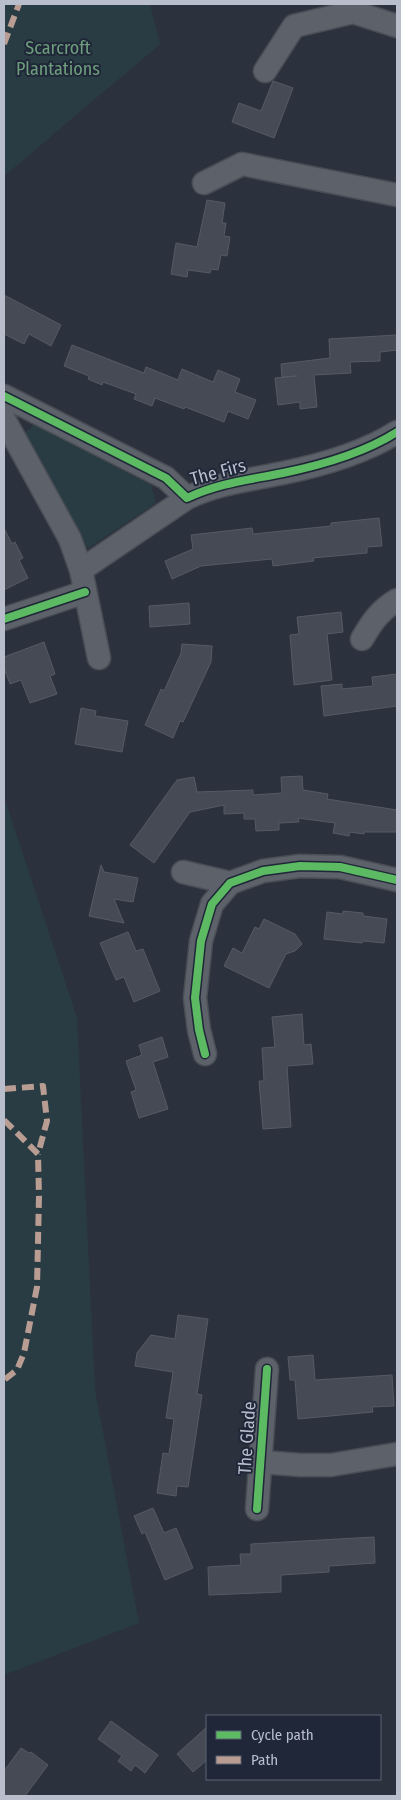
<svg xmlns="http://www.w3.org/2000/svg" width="401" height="1800" font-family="'Fira Sans Condensed',sans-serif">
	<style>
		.green { fill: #293c43 }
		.building { fill: #454a54; stroke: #555a64 }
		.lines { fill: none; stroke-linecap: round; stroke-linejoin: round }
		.minor-casing { stroke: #494d55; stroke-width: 25 }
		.minor { stroke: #5d6169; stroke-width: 22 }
		.quiet { stroke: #b99d93; stroke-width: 6; stroke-dasharray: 12 6; stroke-linecap: butt }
		.cycleway-casing { stroke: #1f2738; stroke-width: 11 }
		.cycleway { stroke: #5cba63; stroke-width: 8 }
		.labels { text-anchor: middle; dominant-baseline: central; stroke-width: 4; stroke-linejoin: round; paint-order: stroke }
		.park-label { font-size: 18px; fill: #6e9e7d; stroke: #1f2738 }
		.street-label { font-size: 18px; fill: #b8becc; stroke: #1f2738 }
	</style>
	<rect width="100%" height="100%" fill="#2c323d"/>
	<!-- green -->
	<path class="green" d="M4 4H150L160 44 4 176Z
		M34 425 151 485 156 503 88 548 21 436Z
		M4 797 77 1018 95 1390 139 1623 4 1675Z"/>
	<!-- building -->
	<path class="building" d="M273 81 293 88 274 138 232 122 239 103 261 111Z
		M207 200 225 203 222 223H226L224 236 230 237 227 256 221 255 218 270 211 269 210 273 188 270 187 277 171 274 176 243 197 247Z
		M4 295 61 325 51 346 29 334 24 344 4 334Z
		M397 335V350L380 352V361L350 362 351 373 314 375 317 407 300 409V402L278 405 275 378 297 376 282 377 281 364 330 358 329 339Z
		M72 345 144 373 146 367 178 380 182 369 213 382 218 370 240 379 235 392 256 400 248 419 228 411 224 422 185 407 184 409 155 398 152 406 134 399 136 394 103 382 102 385 88 379 89 376 64 366Z
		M379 518 382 546 367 547V553L313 558 314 561 273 566 272 559 201 566 172 579 165 561 193 549 191 535 252 528 253 534 331 526V523Z
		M4 528 12 544 15 542 23 558 19 560 28 578 4 590Z
		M189 603 190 624 150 627 149 606Z
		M341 612 343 632 327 634 332 680 294 685 290 635 299 634 297 617Z
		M44 642 55 674 50 676 57 694 30 703 21 680 10 684 4 668V657Z
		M182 644 212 646 211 662 183 722 180 721 173 738 145 725 161 689 164 691 181 653Z
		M397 674V706L324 716 321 686 342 684V689L373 686 372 677Z
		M81 708 96 711 95 716 128 721 122 752 75 744Z
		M302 776 303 790 328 794 327 799 397 810V832H364V834L350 832 349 836 333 833 335 823 298 818 299 822 279 823V830L256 831 255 819H244V813L224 814V805L190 812 154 863 130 845 177 780 194 777 197 792 253 790V795L282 793 281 777Z
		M101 865 104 872 138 878 133 902 114 899 124 923 89 916Z
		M343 911 363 913V916L387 919 384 943 363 941 362 943 324 939 327 912 343 914Z
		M264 919 295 934 302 944 295 951 286 954 269 988 224 966 233 948 242 953 255 927 259 929Z
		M128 932 136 951 143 949 160 991 134 1002 124 977 116 980 100 943Z
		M302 1014 304 1045 311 1044 313 1064 287 1066 291 1127 263 1129 259 1081H264L262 1048 275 1047 272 1017Z
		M162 1037 168 1057 153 1062 168 1109 139 1118 131 1092 136 1090 126 1061 142 1055 139 1045Z
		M178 1315 208 1319 197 1394 202 1395 188 1487 177 1486 176 1496 157 1493 163 1453 169 1454 174 1419 166 1418 173 1372 135 1366 137 1353 151 1335 175 1339Z
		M313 1355 315 1380 392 1375 394 1406 372 1407 373 1412 298 1419 295 1380H290L288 1357Z
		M153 1508 164 1533 176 1528 193 1568 165 1580 145 1532 142 1534 134 1516Z
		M374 1537 375 1563 329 1566V1572L281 1575V1592L209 1595 208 1567 241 1565 240 1554H251V1544Z
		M111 1721 158 1755 145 1773 135 1765 131 1771 118 1761 122 1756 98 1739Z
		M207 1727V1760L193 1772 177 1754Z
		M21 1748 29 1753 31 1752 48 1765 25 1796H4V1771Z"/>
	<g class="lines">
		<defs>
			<path id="minor" d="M265 71 294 26 353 12 397 26
				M204 183 242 164 397 195
				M4 396 166 478 187 498C219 483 249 480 283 473 322 465 364 453 397 432
				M4 419 70 539 81 570 99 658
				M81 570 187 498
				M4 619 85 592
				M362 639C372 622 380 610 397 600
				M183 872 230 883
				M205 1054 199 1030 195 998 201 941 212 904 230 883 263 871 300 866 340 867 397 880
				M261 1462 300 1465H331L397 1454
				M257 1509 267 1369"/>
		</defs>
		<!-- minor casing -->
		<use href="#minor" class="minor-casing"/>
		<!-- minor -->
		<use href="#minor" class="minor"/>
		<!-- quiet -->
		<path class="quiet" d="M4 44 19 4
			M4 1089 43 1086 47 1121 38 1154
			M4 1120 38 1154 39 1196 37 1287 24 1353 17 1370 4 1380"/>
		<defs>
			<path id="cycleway" d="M4 396 166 478 187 498C219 483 249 480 283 473 322 465 364 453 397 432
				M4 619 85 592
				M205 1054 199 1030 195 998 201 941 212 904 230 883 263 871 300 866 340 867 397 880
				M257 1509 267 1369"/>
		</defs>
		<!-- cycleway casing -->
		<use href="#cycleway" class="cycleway-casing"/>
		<!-- cycleway -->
		<use href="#cycleway" class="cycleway"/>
	</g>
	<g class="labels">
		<!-- park labels -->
		<g class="park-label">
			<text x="58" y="48">Scarcroft<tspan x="58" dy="21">Plantations</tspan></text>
		</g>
		<!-- street labels -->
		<g class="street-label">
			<text transform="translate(218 472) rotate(-15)">The Firs</text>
			<text transform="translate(247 1438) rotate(-86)">The Glade</text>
		</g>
	</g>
	<!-- border -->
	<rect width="401" height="1800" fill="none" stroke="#b8becc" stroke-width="10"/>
	<!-- legend -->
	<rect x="206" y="1715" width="175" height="65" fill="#1f2738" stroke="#5c6373"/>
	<rect x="216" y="1731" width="25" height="8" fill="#5cba63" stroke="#5c6373"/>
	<text x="251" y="1740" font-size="15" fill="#b8becc">Cycle path</text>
	<rect x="216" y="1756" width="25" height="8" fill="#b99d93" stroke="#5c6373"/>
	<text x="251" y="1765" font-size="15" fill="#b8becc">Path</text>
</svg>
